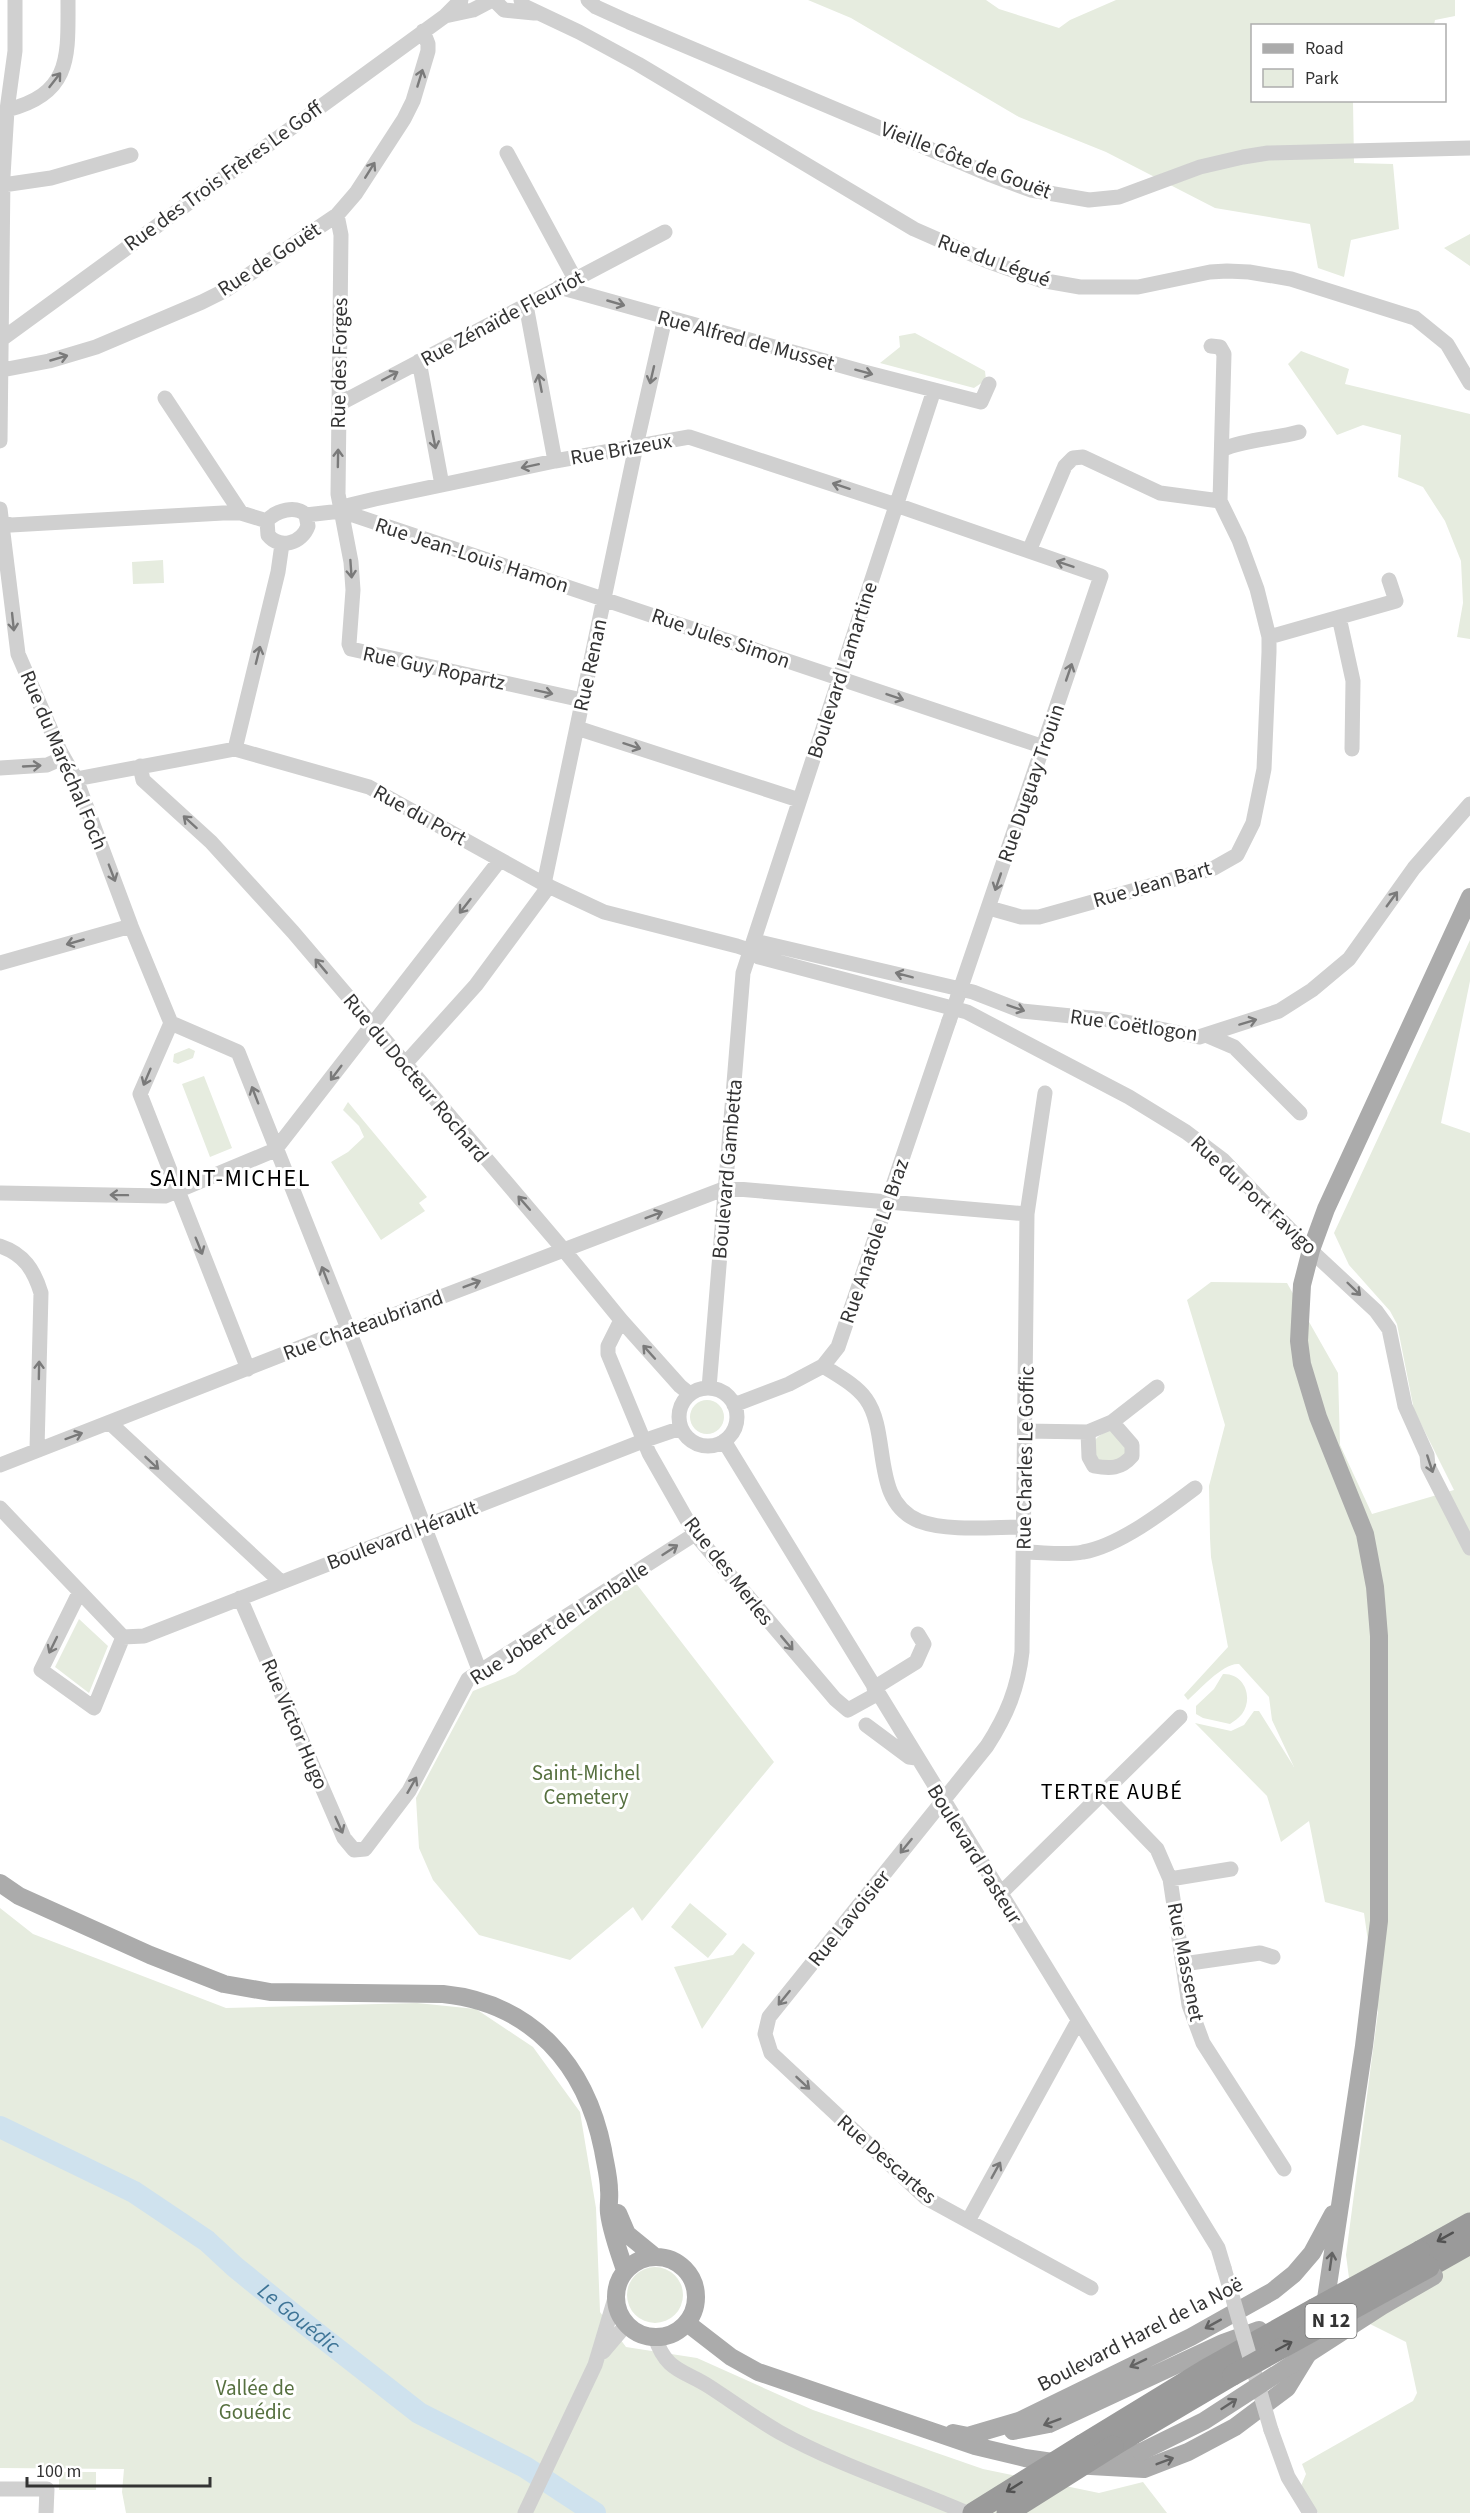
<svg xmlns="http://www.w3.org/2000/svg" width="1470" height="2513" font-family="'Source Sans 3',sans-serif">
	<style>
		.green { fill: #e6ecdf }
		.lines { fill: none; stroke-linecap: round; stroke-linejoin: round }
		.river { stroke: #cfe2ee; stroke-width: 22 }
		.minor { stroke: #d0d0d0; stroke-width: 15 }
		.major { stroke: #ababab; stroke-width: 18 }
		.highway { stroke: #9a9a9a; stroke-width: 21 }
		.minor-bridge { stroke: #d0d0d0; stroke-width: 15 }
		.major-bridge { stroke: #ababab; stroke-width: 18 }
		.highway-bridge { stroke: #9a9a9a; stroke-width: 21 }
		.oneway { stroke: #7a7a7a }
		.oneway2 { stroke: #525252 }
		.oneway3 { stroke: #636363 }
		.labels { text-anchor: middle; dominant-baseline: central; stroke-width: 6; stroke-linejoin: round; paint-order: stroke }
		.shield { fill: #fff; stroke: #707070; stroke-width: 1.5 }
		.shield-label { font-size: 20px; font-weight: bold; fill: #333 }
		.street-label { font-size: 21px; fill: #333; stroke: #fff }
		.park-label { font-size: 21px; fill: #56703f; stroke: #fff }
		.neighbourhood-label { font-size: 22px; letter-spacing: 1.5px; fill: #000; stroke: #fff }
		.water-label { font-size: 22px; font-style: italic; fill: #3f7597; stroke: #fff }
		.quarter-label { font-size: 24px; letter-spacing: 1.5px; fill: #000; stroke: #fff }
	</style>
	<rect width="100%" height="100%" fill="#fff"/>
	<!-- green -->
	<path class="green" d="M808 0H986L999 9 1059 28 1070 20 1116 0H1455V16L1435 20 1434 25 1252 26V100L1353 101 1354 163 1393 164 1399 229 1351 240 1344 277 1318 268 1310 224 1215 208 1106 152 1019 117 851 18Z
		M1470 234V266L1444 248Z
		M915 333 985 371 986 380 974 388 880 363 900 347 899 336Z
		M1301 351 1349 369 1345 384 1470 414V639L1457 637 1463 603 1461 561 1445 521 1423 487 1398 477 1401 435 1363 425 1337 435 1288 364Z
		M163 560 164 583 133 584 132 562Z
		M1470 940V981L1441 1123 1470 1133V2513H1318L1301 2486 1306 2474 1302 2464 1413 2401 1417 2393 1406 2342 1354 2316 1346 2255 1378 2012 1364 1913 1325 1902 1309 1821 1281 1842 1267 1796 1195 1723 1231 1731 1244 1725 1254 1711H1259L1294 1767 1272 1720 1269 1697 1239 1664C1224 1662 1199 1690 1188 1700L1184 1695 1228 1647 1211 1557 1210 1538 1209 1486 1225 1425 1187 1300 1211 1282 1287 1283 1338 1373 1340 1445 1372 1514 1454 1490 1414 1410 1397 1324 1390 1311 1349 1265 1334 1233Z
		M189 1048 195 1051 193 1058 178 1064 173 1062 174 1054Z
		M204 1076 232 1148 210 1157 182 1084Z
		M348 1102 427 1197 419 1203 425 1211 381 1240 331 1162 348 1152 364 1137 359 1126 343 1110Z
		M690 1417a17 17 0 1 1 34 0a17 17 0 1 1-34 0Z
		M1108 1431H1114L1127 1448 1124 1460 1099 1461C1088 1447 1093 1437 1108 1431Z
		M635 1582 774 1762 642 1921 633 1907 570 1960 479 1935 433 1880 419 1848 416 1798 473 1691 515 1674Z
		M79 1619 108 1646 89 1693 55 1667Z
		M1223 1674C1244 1673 1254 1697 1242 1714 1239 1718 1234 1721 1230 1724L1203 1718 1196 1714V1706L1214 1689Z
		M690 1903 727 1934 708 1958 671 1927Z
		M0 1908 33 1934 226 2008 417 2003 476 2009 533 2047 580 2112 596 2208 600 2312 626 2347 697 2358 813 2410 983 2469 1099 2493 1143 2482 1167 2513H126L122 2492 124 2469 0 2468Z
		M743 1943 755 1953 702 2029 674 1967 733 1955Z
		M627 2295a28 28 0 1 1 56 0a28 28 0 1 1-56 0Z
		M59 2472H96V2490H59Z"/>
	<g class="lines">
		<!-- river -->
		<path class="river" id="s1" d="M0 2127 134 2192 207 2241 235 2267 309 2327 419 2413 525 2467 595 2513"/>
		<!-- minor -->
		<path class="minor" d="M521 0 524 6 579 32 638 64 914 229 987 261 1040 280 1080 287H1138L1210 272 1227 271 1249 272 1291 279 1415 318 1447 344 1470 383
			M588 0 596 7 629 22 991 175 1031 190 1089 200 1119 197 1200 167 1243 157 1268 153 1470 148
			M495 1 504 10 534 13
			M445 16 473 10 492 0
			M7 110C72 94 68 56 68 0
			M507 153 575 279
			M3 185 51 178 131 155
			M337 215 341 235 338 494 351 562 353 590 349 644 351 649 582 700
			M559 287 864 372 981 402 989 384
			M526 305 555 461
			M2 339 445 16 461 0
			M419 361 442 485
			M2 370 49 361 96 347 202 302 226 290 337 215 356 193 404 119 413 101 428 51V44L423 31
			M165 398 241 513
			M339 404 665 232
			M0 441 3 176 7 110 15 51V0
			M1223 449C1247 439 1274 439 1299 432
			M0 509 18 654 60 751 76 779 131 926 171 1023
			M341 511 350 505 375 499 555 461 689 437 902 507 1101 576 958 996
			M306 515 308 526C302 543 280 550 268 535L267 521C276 510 296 505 306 515L341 511 1044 747
			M0 522 11 525 223 513H241L267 521
			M1029 551 1065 466 1073 458 1083 457 1160 493 1220 501
			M1339 617 1353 681 1352 749
			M1269 637 1396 601 1389 580
			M577 728 799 800
			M235 749 278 572 282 544
			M140 766 143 780 211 842 293 932 563 1249 621 1320 680 1386 690 1394
			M0 768 47 765 63 758
			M76 779 235 749 369 787 544 884 604 912 737 946 749 950 759 957 967 1012 1129 1097 1186 1132 1223 1160 1305 1245 1376 1311 1389 1329 1405 1406 1427 1455 1428 1466 1470 1548
			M544 884 636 446 665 318
			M989 908 1021 917H1039L1214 868 1237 855 1253 823 1264 769 1269 652V637L1257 589 1239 540 1220 501 1224 354 1220 347 1211 346
			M749 950 759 942 973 992 1022 1011 1121 1021 1199 1037 1279 1011 1312 990 1349 959 1414 868 1470 804
			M0 963 131 926
			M171 1023 238 1052 355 1346 480 1672
			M171 1023 140 1094 248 1369
			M1206 1035 1234 1047 1300 1113
			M404 1065 476 985 549 886
			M1045 1093 1027 1214 1022 1652C1018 1688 1007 1715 987 1746L769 2017 765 2034 771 2053 926 2198 1091 2288
			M0 1193 165 1196 275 1150 500 860
			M0 1246C24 1254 34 1270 41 1293L37 1449
			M621 1320 608 1346V1354L649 1453 695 1534 835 1699 848 1710 877 1694
			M823 1366C837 1375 856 1385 866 1399 891 1434 870 1501 919 1521 948 1532 993 1527 1024 1527
			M709 1388 743 973 934 390
			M679 1417a29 29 0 1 1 58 0a29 29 0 1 1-58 0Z
			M734 1405 789 1384 823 1366 838 1347 949 1021
			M110 1423 281 1582
			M1025 1431 1088 1432 1112 1422 1157 1387
			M1088 1432 1089 1457 1094 1466C1110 1469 1121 1469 1132 1456V1445L1112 1422
			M724 1441 1218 2248 1224 2268
			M0 1465 340 1332 357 1329 726 1188 1027 1214
			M0 1508 123 1637
			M1023 1552C1043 1552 1065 1556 1083 1552 1119 1546 1166 1510 1195 1488
			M79 1593 41 1670 94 1708 123 1637
			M240 1598 344 1838 354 1850 365 1849 409 1791 468 1679 695 1534
			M123 1637 144 1636 643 1441 681 1428
			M874 1688 916 1662 924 1644 918 1634
			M866 1725 909 1757 916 1758
			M1102 1792 1157 1849 1170 1879 1189 2005 1203 2043 1284 2169
			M1170 1879 1231 1869
			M1000 1894 1180 1717
			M1183 1964 1260 1953 1273 1957
			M968 2221 1078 2021
			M655 2337C666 2372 684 2370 710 2387 733 2402 755 2418 779 2432 838 2465 905 2486 967 2513
			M603 2352 626 2325
			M1271 2430 1288 2477 1310 2513
			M0 2489H47L46 2513
			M525 2513 595 2365 616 2295"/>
		<!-- major -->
		<path class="major" d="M0 1883 19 1896 150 1955 224 1984 270 1992 443 1994C532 2003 586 2065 603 2150 605 2163 609 2177 609 2190 610 2198 608 2205 609 2213 611 2230 619 2253 625 2270
			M618 2213 627 2234 654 2256
			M616 2297a40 40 0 1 1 80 0a40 40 0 1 1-80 0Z
			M1324 2312 1364 2046 1379 1921V1636L1375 1587 1365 1534 1318 1417 1302 1364 1299 1341 1302 1285 1311 1250 1326 1209 1470 897
			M687 2323 731 2357 758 2372 975 2446 1025 2458 1073 2465 1144 2469 1188 2452 1235 2427 1287 2388 1309 2352
			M1013 2431 1049 2424 1223 2343 1259 2330
			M953 2433 968 2436 1019 2421 1191 2337 1273 2291 1294 2274 1312 2253 1333 2214
			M1097 2455 1127 2456 1141 2452"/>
		<!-- highway -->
		<path class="highway" d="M1420 2251 1470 2223
			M1429 2267 1470 2244
			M1082 2445 1205 2370 1314 2309
			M1113 2446 1233 2375"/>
		<!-- minor-bridge -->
		<path class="minor-bridge" d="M949 1021 958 996
			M1224 2268 1271 2430"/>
		<!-- major-bridge -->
		<path class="major-bridge" d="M1141 2452 1204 2421 1382 2306 1434 2276"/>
		<!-- highway-bridge -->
		<path class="highway-bridge" d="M1314 2309 1420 2251
			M1233 2375 1429 2267
			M973 2513 1082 2445
			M1007 2513 1113 2446"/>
	</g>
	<!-- one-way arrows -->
	<defs><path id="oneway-shaft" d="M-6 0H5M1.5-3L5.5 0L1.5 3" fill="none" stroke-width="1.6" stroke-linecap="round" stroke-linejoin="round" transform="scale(1.5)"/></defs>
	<g class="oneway">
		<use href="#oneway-shaft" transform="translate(420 78) rotate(-73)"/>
		<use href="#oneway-shaft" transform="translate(55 80) rotate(-52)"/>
		<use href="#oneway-shaft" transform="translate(370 170) rotate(-58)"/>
		<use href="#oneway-shaft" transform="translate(616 303) rotate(16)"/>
		<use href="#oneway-shaft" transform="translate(59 358) rotate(-16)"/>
		<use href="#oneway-shaft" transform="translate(864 372) rotate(15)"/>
		<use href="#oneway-shaft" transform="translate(652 375) rotate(103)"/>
		<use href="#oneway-shaft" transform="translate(390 376) rotate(-28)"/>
		<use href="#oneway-shaft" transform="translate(540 383) rotate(-101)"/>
		<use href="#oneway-shaft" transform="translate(434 440) rotate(79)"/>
		<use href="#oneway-shaft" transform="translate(338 458) rotate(-89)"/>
		<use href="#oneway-shaft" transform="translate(530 466) rotate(168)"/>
		<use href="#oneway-shaft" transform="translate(841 486) rotate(-162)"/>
		<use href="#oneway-shaft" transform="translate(1065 564) rotate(-161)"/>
		<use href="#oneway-shaft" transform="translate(351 569) rotate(86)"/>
		<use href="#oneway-shaft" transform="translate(13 622) rotate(84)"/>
		<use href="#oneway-shaft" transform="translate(258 655) rotate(-76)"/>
		<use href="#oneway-shaft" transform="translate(1069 672) rotate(-71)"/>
		<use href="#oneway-shaft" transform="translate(544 692) rotate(12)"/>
		<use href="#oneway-shaft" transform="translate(895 697) rotate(19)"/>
		<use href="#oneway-shaft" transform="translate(632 746) rotate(18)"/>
		<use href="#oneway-shaft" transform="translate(32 766) rotate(-3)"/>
		<use href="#oneway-shaft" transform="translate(190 822) rotate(-138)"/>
		<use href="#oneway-shaft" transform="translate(112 873) rotate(69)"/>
		<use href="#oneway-shaft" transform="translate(998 882) rotate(109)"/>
		<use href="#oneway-shaft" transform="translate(1392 899) rotate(-54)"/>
		<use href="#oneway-shaft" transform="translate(465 906) rotate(128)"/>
		<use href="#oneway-shaft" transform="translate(75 942) rotate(164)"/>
		<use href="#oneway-shaft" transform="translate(321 966) rotate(-130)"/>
		<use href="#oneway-shaft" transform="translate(904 975) rotate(-165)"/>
		<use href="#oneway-shaft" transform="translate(1016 1008) rotate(19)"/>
		<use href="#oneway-shaft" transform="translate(1248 1022) rotate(-17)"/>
		<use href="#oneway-shaft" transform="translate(336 1073) rotate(127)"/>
		<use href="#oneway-shaft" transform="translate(147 1077) rotate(113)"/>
		<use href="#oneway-shaft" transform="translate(255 1095) rotate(-111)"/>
		<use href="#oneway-shaft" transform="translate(119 1195) rotate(-179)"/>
		<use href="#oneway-shaft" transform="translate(524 1203) rotate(-131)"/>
		<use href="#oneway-shaft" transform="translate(654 1215) rotate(-21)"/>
		<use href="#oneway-shaft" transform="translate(199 1246) rotate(68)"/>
		<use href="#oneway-shaft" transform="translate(325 1275) rotate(-111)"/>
		<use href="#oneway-shaft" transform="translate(472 1284) rotate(-21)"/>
		<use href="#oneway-shaft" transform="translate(1354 1289) rotate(44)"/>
		<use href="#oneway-shaft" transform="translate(649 1352) rotate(-132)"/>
		<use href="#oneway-shaft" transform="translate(39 1370) rotate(-89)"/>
		<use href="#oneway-shaft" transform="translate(74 1436) rotate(-20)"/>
		<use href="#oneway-shaft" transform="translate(152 1463) rotate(43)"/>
		<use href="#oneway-shaft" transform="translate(1430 1464) rotate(72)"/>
		<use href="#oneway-shaft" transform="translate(670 1550) rotate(-33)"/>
		<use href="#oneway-shaft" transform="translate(787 1643) rotate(50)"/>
		<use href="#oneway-shaft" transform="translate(53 1645) rotate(116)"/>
		<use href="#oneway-shaft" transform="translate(412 1785) rotate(-60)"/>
		<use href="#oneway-shaft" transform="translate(339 1825) rotate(66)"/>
		<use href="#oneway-shaft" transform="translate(906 1846) rotate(129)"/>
		<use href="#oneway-shaft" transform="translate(784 1998) rotate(129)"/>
		<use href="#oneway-shaft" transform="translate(803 2083) rotate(43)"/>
		<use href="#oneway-shaft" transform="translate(996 2170) rotate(-61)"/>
	</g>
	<g class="oneway2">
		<use href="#oneway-shaft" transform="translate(1445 2237) rotate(151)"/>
		<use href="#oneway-shaft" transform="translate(1284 2346) rotate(-28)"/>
		<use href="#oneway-shaft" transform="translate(1014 2487) rotate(148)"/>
	</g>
	<g class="oneway3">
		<use href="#oneway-shaft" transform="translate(1331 2261) rotate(-82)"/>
		<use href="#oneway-shaft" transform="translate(1213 2324) rotate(151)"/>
		<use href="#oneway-shaft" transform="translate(1138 2363) rotate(154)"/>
		<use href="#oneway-shaft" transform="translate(1229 2404) rotate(-33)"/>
		<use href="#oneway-shaft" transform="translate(1052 2422) rotate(159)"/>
		<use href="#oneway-shaft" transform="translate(1165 2461) rotate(-21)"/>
	</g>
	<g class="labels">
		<!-- shield labels -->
		<rect class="shield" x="1305.5" y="2304" width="51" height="34" rx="4.5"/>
		<g class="shield-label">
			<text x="1331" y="2321">N 12</text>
		</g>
		<!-- street labels -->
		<g class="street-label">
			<text transform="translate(966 160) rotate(21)">Vieille Côte de Gouët</text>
			<text transform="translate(223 176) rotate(-36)">Rue des Trois Frères Le Goff</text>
			<text transform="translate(269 259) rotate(-33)">Rue de Gouët</text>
			<text transform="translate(994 260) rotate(20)">Rue du Légué</text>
			<text transform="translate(502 318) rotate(-28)">Rue Zénaïde Fleuriot</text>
			<text transform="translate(746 340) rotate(15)">Rue Alfred de Musset</text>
			<text transform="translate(339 363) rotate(-89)">Rue des Forges</text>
			<text transform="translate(621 449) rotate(-10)">Rue Brizeux</text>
			<text transform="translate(472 555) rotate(18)">Rue Jean-Louis Hamon</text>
			<text transform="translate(721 638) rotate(19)">Rue Jules Simon</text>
			<text transform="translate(590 665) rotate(-78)">Rue Renan</text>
			<text transform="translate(434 668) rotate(12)">Rue Guy Ropartz</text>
			<text transform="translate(842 670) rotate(-72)">Boulevard Lamartine</text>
			<text transform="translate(64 760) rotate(67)">Rue du Maréchal Foch</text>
			<text transform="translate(1031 783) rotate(-71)">Rue Duguay Trouin</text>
			<text transform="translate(420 815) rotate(29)">Rue du Port</text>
			<text transform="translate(1152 884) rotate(-16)">Rue Jean Bart</text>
			<text transform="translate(1134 1025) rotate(8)">Rue Coëtlogon</text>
			<text transform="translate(416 1078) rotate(50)">Rue du Docteur Rochard</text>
			<text transform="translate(727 1169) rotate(-85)">Boulevard Gambetta</text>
			<text transform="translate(1254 1195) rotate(43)">Rue du Port Favigo</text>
			<text transform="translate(874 1241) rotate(-71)">Rue Anatole Le Braz</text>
			<text transform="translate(363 1325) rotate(-20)">Rue Chateaubriand</text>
			<text transform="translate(1025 1458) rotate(-89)">Rue Charles Le Goffic</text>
			<text transform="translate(402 1535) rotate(-21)">Boulevard Hérault</text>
			<text transform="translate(729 1571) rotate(52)">Rue des Merles</text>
			<text transform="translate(559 1623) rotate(-33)">Rue Jobert de Lamballe</text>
			<text transform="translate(295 1724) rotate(67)">Rue Victor Hugo</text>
			<text transform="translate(975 1854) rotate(58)">Boulevard Pasteur</text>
			<text transform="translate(849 1918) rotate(-51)">Rue Lavoisier</text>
			<text transform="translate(1186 1962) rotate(79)">Rue Massenet</text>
			<text transform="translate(887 2159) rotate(41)">Rue Descartes</text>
			<text transform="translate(1140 2334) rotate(-27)">Boulevard Harel de la Noë</text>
		</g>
		<!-- park labels -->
		<g class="park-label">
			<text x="586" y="1773">Saint-Michel<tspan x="586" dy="24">Cemetery</tspan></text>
			<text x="255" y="2388">Vallée de<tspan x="255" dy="24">Gouédic</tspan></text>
		</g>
		<!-- neighbourhood labels -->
		<g class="neighbourhood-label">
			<text x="1112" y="1792">TERTRE AUBÉ</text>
		</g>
		<!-- water labels -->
		<g class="water-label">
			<text stroke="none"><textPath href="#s1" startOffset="357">Le Gouédic</textPath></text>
		</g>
		<!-- quarter labels -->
		<g class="quarter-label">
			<text x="230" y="1178">SAINT-MICHEL</text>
		</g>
	</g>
	<!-- legend -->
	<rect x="1251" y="24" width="195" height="78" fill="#ffffff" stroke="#adadad" stroke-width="1.5"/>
	<rect x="1263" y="44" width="30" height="9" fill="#ababab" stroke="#adadad" stroke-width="1.5"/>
	<text x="1305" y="54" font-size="18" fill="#333333">Road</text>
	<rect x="1263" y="69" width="30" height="18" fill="#e6ecdf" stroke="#adadad" stroke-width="1.5"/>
	<text x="1305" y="84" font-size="18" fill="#333333">Park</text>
	<!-- scale -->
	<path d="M27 2477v9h183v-9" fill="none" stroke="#333333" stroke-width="3"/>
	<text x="36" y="2477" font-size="18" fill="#333333" stroke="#ffffff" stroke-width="4.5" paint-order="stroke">100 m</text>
</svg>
